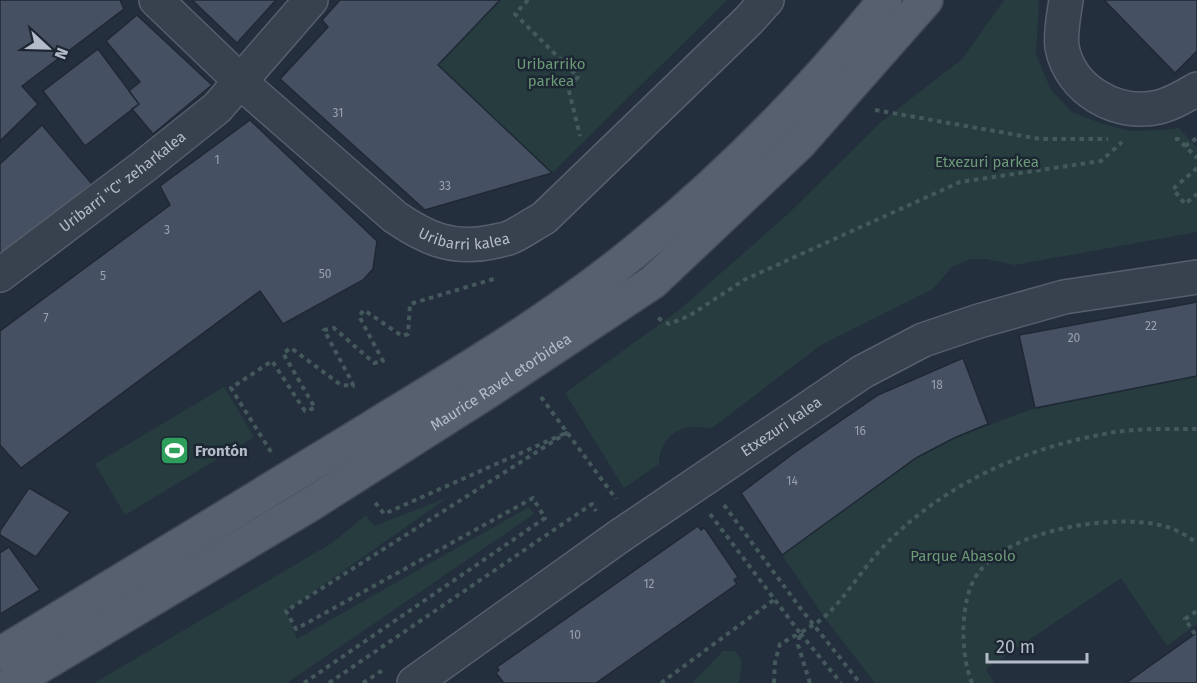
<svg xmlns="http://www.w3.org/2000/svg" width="1197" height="683" font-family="'Fira Sans',sans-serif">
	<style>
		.green { fill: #263c3f }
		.building { fill: #455162; stroke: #1f2835; stroke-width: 1.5 }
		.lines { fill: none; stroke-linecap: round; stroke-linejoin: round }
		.minor-casing { stroke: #565f6c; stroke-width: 36 }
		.major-casing { stroke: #414a57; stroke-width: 36 }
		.path { stroke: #44595c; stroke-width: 4; stroke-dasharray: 4.5 4.5; stroke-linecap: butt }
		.minor { stroke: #38414e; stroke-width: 33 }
		.major { stroke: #56606e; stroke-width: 33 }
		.labels { text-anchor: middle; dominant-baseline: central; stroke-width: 5; stroke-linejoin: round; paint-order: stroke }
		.number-label { font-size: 12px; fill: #98a1af }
		.park-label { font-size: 15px; fill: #6b9a76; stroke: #1d2633 }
		.street-label { font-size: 15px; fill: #b4bcc9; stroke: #1d2633 }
		.poi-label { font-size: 15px; font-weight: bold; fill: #b4bcc9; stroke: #1d2633; text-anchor: start }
	</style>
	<rect width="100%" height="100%" fill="#242f3e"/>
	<!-- green -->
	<path class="green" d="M500 0H727L552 173 438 65Z
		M1004 0H1039L1036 54 1051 90 1072 112 1100 123 1130 131 1161 130 1179 128 1197 148V232L1015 265 986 259H971L952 267 933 289 821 345 712 428C705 428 698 426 692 427 672 428 659 445 659 464L624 488 565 393 679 310 788 214 881 122 962 59Z
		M1197 376V624L1167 646 1121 578 986 669 994 683H875L824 617 782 555 916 458 954 438 1035 408Z
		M224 387 254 437 125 515 95 464Z
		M447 498 286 611 297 639 529 507 534 514 287 683H94L332 543 366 515 374 526Z
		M723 651H735L742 661 739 683H692Z"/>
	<!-- building -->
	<path class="building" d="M0 0H120L124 9 22 86 38 104 0 141Z
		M192 0H276L237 43Z
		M340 0H500L438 65 552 173 425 210 280 79 328 27 322 20Z
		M1104 0H1197V51L1175 73Z
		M137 15 212 85 153 134 132 109 139 104 129 91 140 82 106 41Z
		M98 49 139 104 85 146 43 91Z
		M250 120 377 241 373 269 363 280 283 324 260 291 21 468 0 445V331L170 205 160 186Z
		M42 125 92 184 0 257V164Z
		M1197 302V376L1035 408 1019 335Z
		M963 358 988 424 954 438 916 458 782 555 741 493 794 453 878 395Z
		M29 488 70 512 36 557 0 535V531Z
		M698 526 701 530 704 527 738 577 734 580 737 584 596 683H504L496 673 499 670 497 667Z
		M9 547 40 590 0 614V553Z
		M1197 633V683H1126L1195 634Z"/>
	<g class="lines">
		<defs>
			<g id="minor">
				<path id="s1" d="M156 0 253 93 395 217C427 239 453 250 492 242 498 240 505 240 511 237 522 232 533 224 544 218L749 20 767 0"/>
				<path d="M1066 0C1064 15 1060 32 1062 47 1070 90 1117 117 1159 107 1172 104 1185 96 1197 89"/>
				<path id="s2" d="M0 275 143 167 217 108 311 0"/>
				<path id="s3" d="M414 683 621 535 862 372 923 340 979 321 1064 297 1197 277"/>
			</g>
			<g id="major">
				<path d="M0 654C124 579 247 504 371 428 464 371 559 315 643 245 732 172 813 89 885 0"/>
				<path id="s4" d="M12 683 311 504 490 390 653 282 799 144 926 0"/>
			</g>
		</defs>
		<!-- minor casing -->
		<use href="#minor" class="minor-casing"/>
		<!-- major casing -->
		<use href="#major" class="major-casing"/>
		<!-- path -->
		<path class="path" d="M528 0 515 14 578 77 568 87 580 136
			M875 110 1040 139H1108
			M1175 139H1178L1197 158
			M1185 146 1197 138
			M1197 168 1173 189 1185 204 1197 194
			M658 318 669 324 689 316 744 280 960 182 1101 161 1122 142
			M541 397 616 499
			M271 452 231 388 272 361 305 411 315 408 283 353 291 348 341 385 353 386 352 382 324 330 334 328 374 363 383 361 359 316 364 310 402 336 408 334 410 304 497 278
			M724 505 801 609 860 683
			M710 514 800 633
			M1195 634 1185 619 1197 611
			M304 683 545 518 533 498 296 629 286 611 568 432 384 514 374 501
			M329 683 592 504 596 511
			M363 683 383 670
			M661 683 775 599
			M774 683 775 662 780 644 800 633 841 683
			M810 683 798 645 800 633C808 628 816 624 823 618 845 599 864 566 885 545 945 483 1027 447 1110 433 1138 428 1169 429 1197 429
			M972 683C960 655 959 597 979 572 1011 529 1115 513 1164 526 1176 529 1187 536 1197 543"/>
		<!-- minor -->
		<use href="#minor" class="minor"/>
		<!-- major -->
		<use href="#major" class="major"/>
	</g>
	<!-- icons -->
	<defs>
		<symbol id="stadium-square" viewBox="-11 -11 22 22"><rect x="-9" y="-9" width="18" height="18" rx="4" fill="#2e9e5b" stroke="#1d2633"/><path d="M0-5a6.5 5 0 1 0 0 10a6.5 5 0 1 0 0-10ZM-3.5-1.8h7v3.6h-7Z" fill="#fff"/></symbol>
	</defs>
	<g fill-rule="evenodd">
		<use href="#stadium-square" x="158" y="434" width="33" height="33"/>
	</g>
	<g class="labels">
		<!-- number labels -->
		<g class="number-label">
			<text x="338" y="113">31</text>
			<text x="217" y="160">1</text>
			<text x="445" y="186">33</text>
			<text x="167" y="230">3</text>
			<text x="325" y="274">50</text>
			<text x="103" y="276">5</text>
			<text x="46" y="318">7</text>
			<text x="1151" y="326">22</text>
			<text x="1074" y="338">20</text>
			<text x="937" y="385">18</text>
			<text x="860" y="431">16</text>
			<text x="792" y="481">14</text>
			<text x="649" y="584">12</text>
			<text x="575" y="635">10</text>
		</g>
		<!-- park labels -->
		<g class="park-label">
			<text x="551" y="64">Uribarriko<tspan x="551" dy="17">parkea</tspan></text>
			<text x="987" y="162">Etxezuri parkea</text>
			<text x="963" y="556">Parque Abasolo</text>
		</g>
		<!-- street labels -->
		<g class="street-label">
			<text stroke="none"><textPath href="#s2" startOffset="154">Uribarri "C" zeharkalea</textPath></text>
			<text stroke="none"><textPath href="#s1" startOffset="398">Uribarri kalea</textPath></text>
			<text stroke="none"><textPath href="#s4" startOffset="574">Maurice Ravel etorbidea</textPath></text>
			<text stroke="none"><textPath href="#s3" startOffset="448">Etxezuri kalea</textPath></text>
		</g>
		<!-- poi labels -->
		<g class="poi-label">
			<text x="195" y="451">Frontón</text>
		</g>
	</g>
	<!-- north arrow -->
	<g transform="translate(48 48) rotate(112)" stroke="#1d2633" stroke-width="4.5" paint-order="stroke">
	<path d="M0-4.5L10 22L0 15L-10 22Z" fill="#b4bcc9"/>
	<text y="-9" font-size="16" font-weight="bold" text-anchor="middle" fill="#b4bcc9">N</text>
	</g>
	<!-- scale -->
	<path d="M987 653v9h100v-9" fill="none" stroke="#b4bcc9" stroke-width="3"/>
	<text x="996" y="653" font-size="18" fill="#b4bcc9" stroke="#1d2633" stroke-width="4.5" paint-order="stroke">20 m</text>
</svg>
